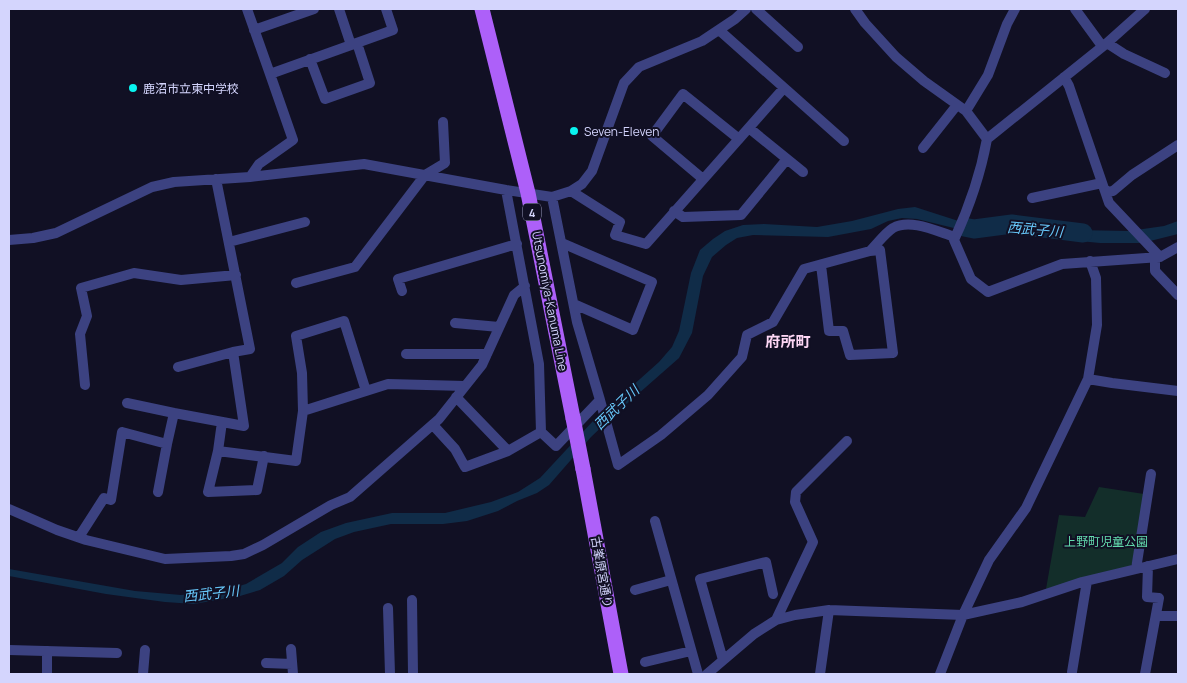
<svg xmlns="http://www.w3.org/2000/svg" width="1187" height="683" font-family="Manrope,'Noto Sans JP',sans-serif">
	<style>
		.green { fill: #132e2a }
		.water { fill: #102c48 }
		.lines { fill: none; stroke-linecap: round; stroke-linejoin: round }
		.river { stroke: #102c48; stroke-width: 19 }
		.street { stroke: #3c4281; stroke-width: 10 }
		.primary { stroke: #ad60f9; stroke-width: 15 }
		.primary-bridge { stroke: #ad60f9; stroke-width: 15 }
		.poi-dot { fill: #09f4f0; stroke: #111024; stroke-width: 2 }
		.labels { text-anchor: middle; dominant-baseline: central; stroke-width: 4; stroke-linejoin: round; paint-order: stroke }
		.shield { fill: #111024; stroke: #9a9abc; stroke-width: 1 }
		.shield-label { font-size: 11px; font-weight: bold; fill: #d4d5fd }
		.poi-label { font-size: 12px; fill: #d4d5fd; stroke: #111024; text-anchor: start }
		.street-label { font-size: 12px; fill: #d4d5fd; stroke: #111024 }
		.park-label { font-size: 12px; fill: #63dbae; stroke: #111024 }
		.water-label { font-size: 14px; font-style: italic; fill: #67c7f9; stroke: #111024 }
		.quarter-label { font-size: 15px; font-weight: bold; fill: #fdd6f4; stroke: #111024 }
	</style>
	<rect width="100%" height="100%" fill="#111024"/>
	<!-- green -->
	<path class="green" d="M1099 487 1144 494 1135 556 1131 566 1046 589 1059 515 1085 517Z"/>
	<!-- water -->
	<path class="water" d="M915 207 974 226 993 228 1012 224 1041 231 1074 230 1129 231 1164 226 1178 221V234L1142 243H1100L1009 234 966 231 917 219 902 218 888 221 871 229 828 237 753 235 737 238 726 245 712 257 703 276 692 333 679 358 613 416 591 437 549 485 537 493 517 501 498 511 467 521 443 524H391L354 532 335 539 302 560 284 576 260 590 240 596 194 604 165 602 106 594 9 576V569L135 591 181 595 222 591 246 584 282 563 298 547 321 532 346 523 392 513H445L491 502 518 492 540 478 593 421 659 362 672 347 679 331 691 273 700 250 713 239 725 231 743 225 764 224 817 227 852 221 898 209Z"/>
	<g class="lines">
		<!-- river -->
		<path class="river" d="M964 227 974 229 1012 224 1083 233"/>
		<!-- street -->
		<path class="street" d="M247 9 270 74
			M339 9 351 45
			M756 9 798 47
			M855 9 865 23 896 57 924 81 966 111 987 139
			M1075 9 1102 46
			M1145 9 1107 43 987 139C981 172 968 210 954 240L971 279 988 292 1062 264 1160 257 1178 247
			M254 30 314 9
			M719 30 844 141
			M1107 43 1124 54 1165 73
			M310 59 325 99 370 83 357 43
			M1064 77 1069 86 1109 203 1160 257
			M966 111 988 75 1007 24 1015 9
			M749 128 803 172
			M923 148 957 105
			M250 177 259 164 293 140 270 74 393 30 386 9
			M216 179 250 349 233 352
			M703 179 652 136 683 94 739 139
			M506 190 539 364 541 432 556 446 600 400 577 322 552 197
			M571 191 620 222 615 235 646 244 784 88
			M1106 192 1113 191 1132 175 1178 145
			M1032 198 1102 183
			M674 211 683 217 741 215 787 159
			M9 240 33 238 56 233 152 187 174 182 250 177 364 164 506 190 552 197 571 191 582 184 592 171 624 83 639 67 702 41 735 19 746 9
			M229 242 305 222
			M562 243 652 282 633 330 574 304
			M870 251C877 244 885 233 893 228 911 218 938 232 955 237
			M1155 257V271L1178 295
			M296 283 355 267 425 175 445 163 443 122
			M402 291 398 279 517 244
			M455 323 499 327
			M406 354H487
			M1088 379 1112 383 1178 391
			M85 385 80 334 87 316 81 288 134 273 181 280 236 275
			M456 397 508 451
			M600 400 618 465 661 435 708 395 742 357 747 335 773 322 804 269 870 251 880 250 893 353 850 355 843 331H829L821 265
			M127 403 174 413
			M303 411 302 373 296 336 344 321 366 391
			M222 422 218 451 296 461 303 411 388 384 465 386
			M433 425 455 449 465 467 508 451 541 432
			M218 451 208 492 257 490 264 456
			M158 492 167 444
			M9 509 57 530 86 540 165 559 231 556 244 554 263 545 331 505 350 497 439 419 482 365 514 295 525 286
			M655 521 698 674
			M79 537 104 498 111 500 122 432 167 444 174 413 244 426 233 352 178 367
			M1136 569 1151 474
			M635 590 671 580
			M412 600 413 674
			M388 608 390 674
			M1156 616H1178
			M776 620 813 542 795 502 796 492 847 441
			M291 649 293 674
			M9 650 117 653
			M723 660 700 579 766 562 773 594
			M645 662 691 651
			M266 663 292 664
			M1072 672 1087 581
			M47 674V651
			M143 674 145 650
			M707 674 754 634 776 620 795 615 829 610 963 615 1022 602 1082 582 1178 559
			M820 674 829 610
			M940 674 963 615 989 560 1026 508 1088 379 1097 325 1096 278 1090 261
			M1145 674 1159 598 1147 597 1148 566"/>
		<!-- primary -->
		<path class="primary" d="M482 9 528 193 573 418
			M583 469 621 674"/>
		<!-- primary-bridge -->
		<path class="primary-bridge" d="M573 418 583 469"/>
	</g>
	<!-- markers -->
	<g class="poi-dot">
		<circle cx="133" cy="88" r="5"/>
		<circle cx="574" cy="131" r="5"/>
	</g>
	<g class="labels">
		<!-- shield labels -->
		<rect class="shield" x="523" y="203.5" width="18" height="17" rx="4"/>
		<g class="shield-label">
			<text x="532" y="212">4</text>
		</g>
		<!-- poi labels -->
		<g class="poi-label">
			<text x="143" y="88">鹿沼市立東中学校</text>
			<text x="584" y="131">Seven-Eleven</text>
		</g>
		<!-- street labels -->
		<g class="street-label">
			<text transform="translate(550 301) rotate(79)">Utsunomiya-Kanuma Line</text>
			<text transform="translate(602 572) rotate(80)">古峯原宮通り</text>
		</g>
		<!-- park labels -->
		<g class="park-label">
			<text x="1106" y="541">上野町児童公園</text>
		</g>
		<!-- water labels -->
		<g class="water-label">
			<text transform="translate(1035 229) rotate(5)">西武子川</text>
			<text transform="translate(616 407) rotate(-44)">西武子川</text>
			<text transform="translate(211 593) rotate(-6)">西武子川</text>
		</g>
		<!-- quarter labels -->
		<g class="quarter-label">
			<text x="788" y="341">府所町</text>
		</g>
	</g>
	<!-- border -->
	<rect width="1187" height="683" fill="none" stroke="#d4d5fd" stroke-width="20"/>
</svg>
